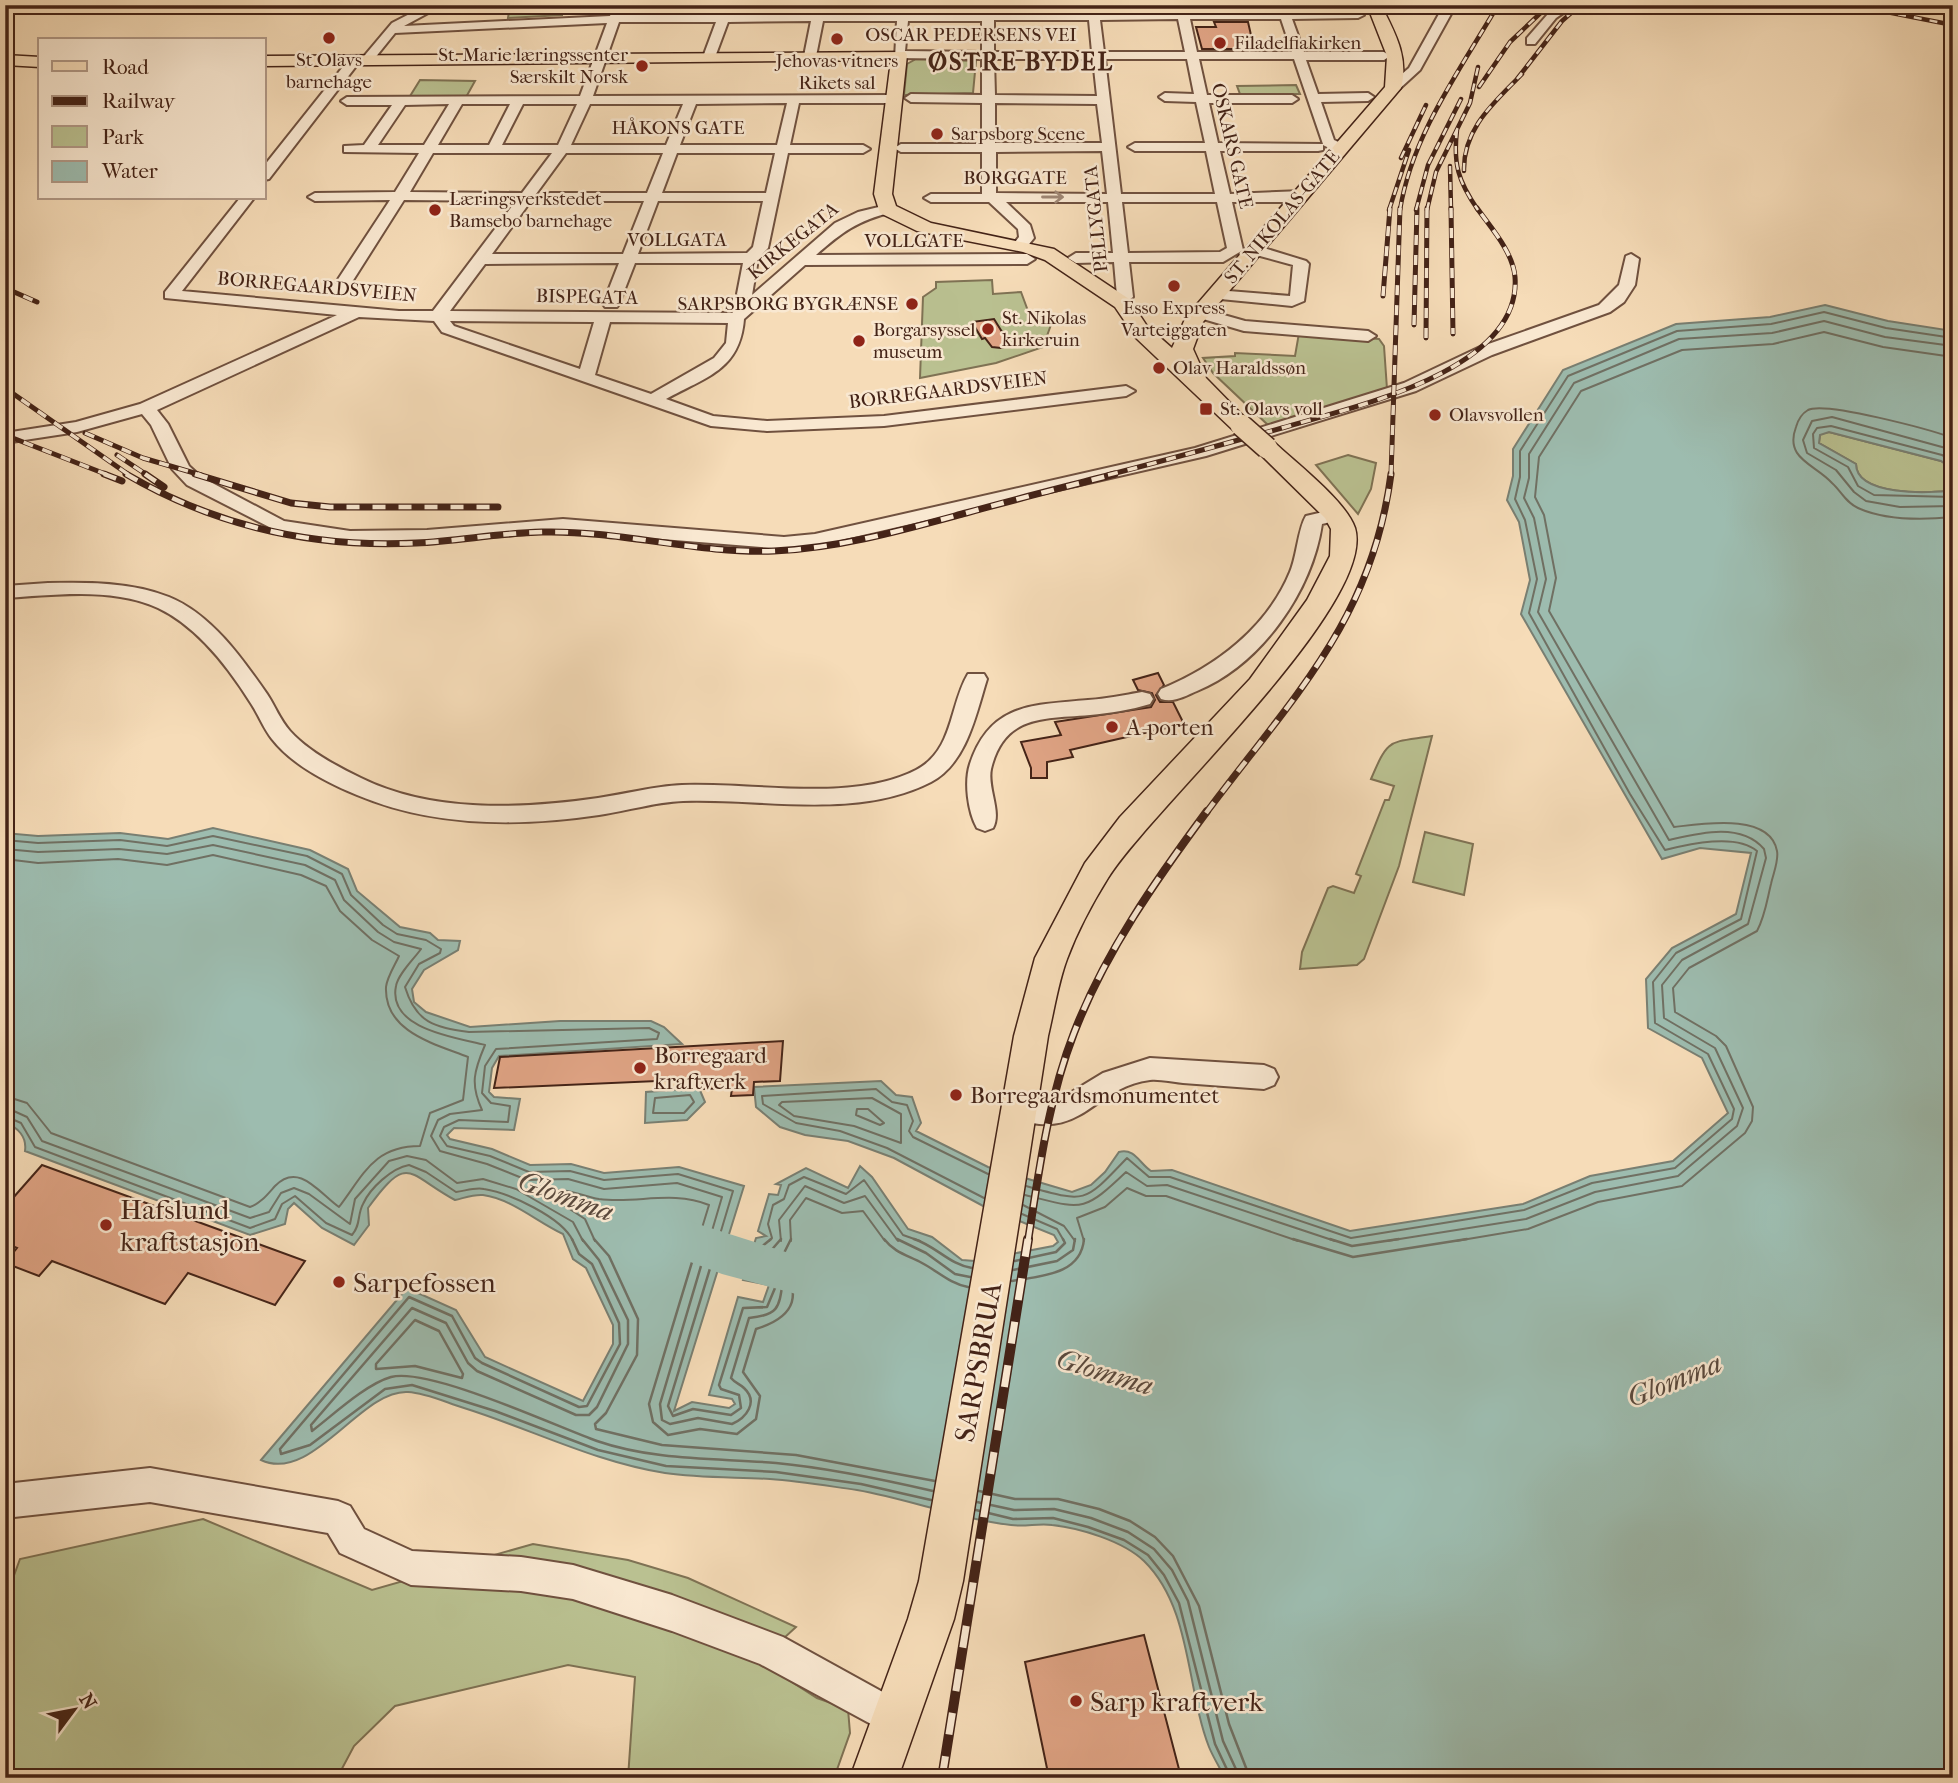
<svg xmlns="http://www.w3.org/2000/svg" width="1958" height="1783" font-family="'IM FELL French Canon',serif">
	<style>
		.green { fill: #bac191; stroke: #7f7254; stroke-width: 2 }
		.water { fill: #9dbcaf; stroke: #797f72; stroke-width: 2 }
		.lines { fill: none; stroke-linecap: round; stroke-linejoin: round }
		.shore-far1 { stroke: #707063; stroke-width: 2 }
		.shore { stroke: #707063; stroke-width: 2.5 }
		.river { fill: #9dbcaf; fill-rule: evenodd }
		.building { fill: #e0a485; stroke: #442317; stroke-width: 2 }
		.minor-casing { stroke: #70513f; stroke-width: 4 }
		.major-casing { stroke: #442317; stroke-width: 3 }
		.minor { fill: #f9e8d1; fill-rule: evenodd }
		.major { fill: #f6dcb8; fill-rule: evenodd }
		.rail-far4-casing { stroke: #442317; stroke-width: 4.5 }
		.rail-far3-casing { stroke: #442317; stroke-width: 5 }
		.rail-far2-casing { stroke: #442317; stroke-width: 7 }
		.rail-far1-casing { stroke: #442317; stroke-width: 8 }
		.rail-casing { stroke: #442317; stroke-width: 10 }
		.rail-far4 { stroke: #f9e8d1; stroke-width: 2.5; stroke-dasharray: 8; stroke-linecap: butt }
		.rail-far3 { stroke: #f9e8d1; stroke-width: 3.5; stroke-dasharray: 10; stroke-linecap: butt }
		.rail-far2 { stroke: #f9e8d1; stroke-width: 4.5; stroke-dasharray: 13; stroke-linecap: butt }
		.rail-far1 { stroke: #f9e8d1; stroke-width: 5; stroke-dasharray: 17; stroke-linecap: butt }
		.rail { stroke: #f9e8d1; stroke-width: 7; stroke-dasharray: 22; stroke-linecap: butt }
		.major-bridge-casing { stroke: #442317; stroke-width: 24; stroke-linecap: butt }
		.major-bridge { stroke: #f6dcb8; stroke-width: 21 }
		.oneway { stroke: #9e8674 }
		.poi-dot { fill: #8f2418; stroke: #f9e8d1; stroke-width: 2.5 }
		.labels { text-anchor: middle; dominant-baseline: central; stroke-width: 5; stroke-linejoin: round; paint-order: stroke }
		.far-street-label { font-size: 19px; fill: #442317; stroke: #f9e8d1 }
		.far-poi-label { font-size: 19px; fill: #442317; stroke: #f9e8d1; text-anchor: start }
		.poi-label { font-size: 23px; fill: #442317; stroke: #f9e8d1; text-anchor: start }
		.far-district-label { font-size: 24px; font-weight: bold; letter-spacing: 2px; fill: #442317; stroke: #f9e8d1 }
		.near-water-label { font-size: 28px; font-style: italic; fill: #5a493d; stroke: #f9e8d1 }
		.near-poi-label { font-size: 28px; fill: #442317; stroke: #f9e8d1; text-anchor: start }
		.near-street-label { font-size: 28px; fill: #442317; stroke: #f9e8d1 }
	</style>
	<rect width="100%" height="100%" fill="#f6dcb8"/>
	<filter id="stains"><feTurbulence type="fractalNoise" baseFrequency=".00286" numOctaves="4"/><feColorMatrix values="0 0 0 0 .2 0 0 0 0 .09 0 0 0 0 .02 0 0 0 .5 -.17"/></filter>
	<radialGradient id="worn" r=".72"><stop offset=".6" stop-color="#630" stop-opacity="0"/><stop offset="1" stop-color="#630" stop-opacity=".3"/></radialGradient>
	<!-- green -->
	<path class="green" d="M510 5H562V15L508 18Z
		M916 59 976 61 973 93 904 95 907 64Z
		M420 80 475 81 465 99 407 101Z
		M1296 85 1300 94H1240L1237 86Z
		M992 280 993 294 1021 292 1031 319H1053L1043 347 996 363 920 378 923 297 936 288V282Z
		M1299 333 1379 339 1384 346 1387 389 1268 425 1213 373 1203 358 1235 356V353L1295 356Z
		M1829 432 1941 461 1953 469V490C1929 494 1856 496 1856 464L1819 443 1820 434Z
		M1348 455 1376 463 1371 489 1358 514 1316 465Z
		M1432 736 1399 866 1364 959 1357 965 1300 969 1302 952 1328 888 1333 886 1354 893 1361 876 1356 874 1385 800H1389L1394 786 1371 779C1389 737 1388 743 1432 736Z
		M1425 832 1473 844 1464 895 1413 882Z
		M203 1519 372 1590 533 1544 628 1560 688 1578 796 1627 759 1661 817 1698 848 1709 850 1733 834 1778H628L635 1677 568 1665 395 1706 354 1746 337 1778H5V1600L20 1559Z"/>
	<!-- water -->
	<path class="water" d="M1825 305 1888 321 1953 331V469L1941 461 1829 432 1820 435 1819 443 1856 464C1856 496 1930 494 1953 490V1778H1225C1220 1768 1213 1757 1209 1747 1186 1688 1192 1608 1144 1561 1123 1541 1080 1528 1052 1525 1039 1523 1025 1527 1011 1525 959 1519 909 1499 857 1490 828 1486 799 1481 770 1479 735 1477 699 1478 665 1473 595 1462 531 1429 464 1408 447 1403 427 1393 408 1392 361 1389 312 1484 261 1460L407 1288 456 1310 485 1357 583 1401 613 1344V1325L586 1268 573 1259 563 1234C537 1222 512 1199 483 1195 474 1194 464 1198 455 1200 407 1174 409 1152 368 1208L369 1225 354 1245 322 1228 294 1203 288 1209 285 1224 250 1235 25 1151C27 1137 18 1127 5 1123V833L38 836 120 833 168 839 213 828 310 850 348 869 357 891 400 927 430 933 438 940 460 941 458 950 424 970 412 989 414 1002 426 1012 470 1027 560 1021H651L664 1027 682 1044 499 1056 492 1068 489 1092 494 1097 520 1099 514 1130 454 1128 447 1135 450 1139 492 1149 530 1165 571 1164 604 1173 679 1167 744 1186 674 1411 692 1402 729 1408 735 1404 732 1399 709 1395 738 1297 763 1302 769 1285 743 1280 756 1238 766 1236 758 1231 769 1194 778 1195 781 1185 776 1184 806 1168 848 1188 860 1166 872 1177 908 1229 932 1237 962 1260 975 1261 1053 1246 1058 1242 1054 1235 985 1207 894 1158 848 1141 805 1135 780 1127 756 1107 754 1087 881 1081 896 1095 912 1097 921 1123 916 1131 988 1167 1072 1192 1091 1185 1105 1172 1119 1152C1135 1148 1139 1163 1151 1171L1172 1170 1350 1231 1523 1204 1590 1176 1673 1161 1728 1113 1702 1058 1648 1028 1646 979 1672 948 1736 914 1751 853 1700 848 1662 859 1521 614 1530 580 1519 522 1507 500 1513 476V449L1563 370 1676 324 1770 317Z
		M699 1088 705 1102 687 1120 645 1123 646 1092Z"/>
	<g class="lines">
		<!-- shore-far1 -->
		<path class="shore-far1" d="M1953 438C1931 430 1825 401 1808 410 1801 414 1798 420 1796 427 1784 459 1815 464 1832 483 1842 492 1845 502 1858 508 1887 521 1923 520 1953 517
			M1953 450 1832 417 1812 421 1803 440 1807 453 1836 470 1854 492 1866 501 1900 507 1953 506
			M1953 461 1942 455 1831 426 1817 428 1813 434 1814 448 1848 467 1858 486 1874 495 1953 497
			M5 840 38 843 120 840 167 846 213 836 307 856 342 874 351 895 383 925 397 934 426 940 441 949 440 953 419 964 405 987C416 1023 434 1027 469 1032L649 1028 659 1033 657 1039 496 1049 485 1066 482 1093 491 1103 510 1106 508 1122 459 1120 444 1127 440 1136 447 1146 490 1156 529 1172 570 1171 604 1180 678 1174 733 1191 718 1241
			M5 849 38 852 119 849 167 854 213 845 305 865 335 880 344 900 378 932 394 942 421 949C414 959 398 974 396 986 387 1030 459 1038 485 1045 474 1071 470 1084 482 1110L450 1114 438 1120 431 1136 440 1151 487 1164 527 1180 568 1179 604 1189 677 1183 722 1197 709 1241
			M5 859 38 863 118 859 167 865 213 855 301 875 326 886 340 911 372 940 399 956C395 965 387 977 386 987 384 1032 435 1044 468 1057L463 1100 430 1113 420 1146C374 1146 364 1174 339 1207 320 1194 299 1161 275 1186 267 1195 261 1203 250 1207L51 1133 27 1103 5 1096
			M690 1095 694 1102 684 1113H653L655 1098Z
			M872 1098 901 1114V1143L854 1126 794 1116 779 1105 782 1102Z
			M5 1107 27 1117 42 1141 250 1218 269 1212 281 1193 294 1188 309 1194 350 1224 355 1199 389 1161 407 1156 426 1160 457 1183 483 1179 516 1189 573 1222 583 1241
			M857 1109H868L884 1123 880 1125 856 1115Z
			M5 1116 21 1123 35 1147 250 1228 275 1219 282 1204 295 1196 326 1223 352 1235C361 1225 357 1215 363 1204 370 1188 392 1168 409 1165L426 1172 456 1192C465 1191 475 1187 484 1189 509 1193 562 1217 573 1241
			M1026 1186C1087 1203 1083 1204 1127 1158L1149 1177H1170L1351 1238 1524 1210 1592 1183 1675 1168 1732 1119 1734 1109 1708 1054 1655 1023 1653 982 1676 953 1741 919 1757 851C1736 833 1689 844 1665 850L1630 794 1529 613 1537 579 1525 520 1515 499 1520 477V451L1568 376 1677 331 1771 324 1824 312 1886 328 1953 338
			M1025 1195C1082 1209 1082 1214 1126 1172L1147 1186 1167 1185 1335 1241
			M984 1198 887 1148 840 1131 796 1123 763 1104 762 1096 876 1089 892 1102 907 1105 913 1121 909 1131 913 1137 988 1174
			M1023 1205 1064 1226 1075 1241
			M1022 1214 1057 1229 1064 1241
			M595 1241 585 1219 545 1193C564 1185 580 1196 599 1199 637 1204 672 1190 709 1205L698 1241
			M769 1241 772 1238 768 1224 773 1205 784 1199 789 1185 804 1177 846 1194 864 1180 903 1235 920 1241
			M781 1241 779 1220 805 1186 844 1203 865 1196 898 1241
			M791 1241 790 1220 806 1198 842 1213 863 1211 885 1241
			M1084 1241 1077 1218 1105 1207 1127 1188 1146 1196H1166L1298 1241
			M1387 1241 1526 1219 1595 1192 1678 1176 1737 1126 1743 1108 1715 1048 1664 1018 1662 985 1682 960 1748 924 1766 858 1764 849C1741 822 1699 833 1669 840L1538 612 1546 579 1534 518 1524 498 1529 478V454L1574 383 1679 339 1772 333 1824 321 1885 337 1953 346
			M1456 1241 1528 1229 1598 1202 1682 1186 1745 1133 1752 1121 1753 1107 1726 1046 1716 1036 1675 1012 1673 988 1689 968 1757 931C1765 916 1767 900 1771 884 1773 874 1779 861 1777 851 1770 812 1701 824 1674 827L1549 611 1556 578 1544 515 1535 497 1539 457 1581 391 1682 350 1773 344 1824 332 1883 347 1953 357"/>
		<!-- shore -->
		<path class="shore" d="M572 1239 579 1254 592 1264 619 1323 620 1344 587 1406 579 1407 482 1363 475 1358 452 1316 409 1297 280 1449 281 1454 310 1445 385 1389 412 1385 495 1411 598 1450 666 1466 776 1472 861 1484 931 1500
			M582 1239 599 1260 628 1320V1344L597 1407 589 1415H576L477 1371 468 1363 446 1323 412 1308 311 1425 312 1431C333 1415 366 1384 391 1377 429 1367 555 1426 597 1441 655 1461 716 1458 776 1463 829 1468 881 1479 933 1491
			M594 1239 609 1256 638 1319 637 1355 606 1413 595 1424 596 1429 662 1445 796 1455 935 1481
			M699 1239 649 1404 653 1422 668 1435 700 1429 737 1434 756 1419 760 1396 743 1372 756 1329C798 1316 801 1294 781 1259L791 1239
			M709 1239 660 1404 662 1420 670 1424 698 1418 732 1424C746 1418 759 1402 744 1388 740 1384 735 1383 731 1378L749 1318C779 1315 779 1308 783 1280L765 1264 768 1254 781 1239
			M719 1239 668 1406 673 1416 693 1409 731 1415 741 1408 739 1395 721 1389 719 1385 743 1308 767 1307 775 1288 772 1279 753 1272 760 1248 771 1239
			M884 1239C895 1253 907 1255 922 1263 939 1272 949 1283 968 1287
			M897 1239 926 1253 955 1274 970 1277
			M914 1239C936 1246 950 1265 972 1268
			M1293 1239 1353 1257 1467 1239
			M1330 1239 1352 1246 1399 1239
			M1015 1261 1056 1252 1065 1243 1063 1239
			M1013 1270 1057 1261 1073 1250 1075 1239
			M1012 1281C1041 1276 1081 1275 1084 1239
			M415 1320 439 1331 463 1374 462 1378 415 1366 376 1369V1364Z
			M979 1491 1015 1499H1058L1099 1509 1130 1521 1155 1537 1173 1556 1199 1606 1229 1724 1250 1778
			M977 1502 1014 1510 1054 1509 1091 1518 1128 1532 1154 1549 1172 1570 1188 1601 1223 1741 1240 1778
			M976 1510 1013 1519 1053 1518 1088 1527 1124 1540 1148 1555 1164 1575 1179 1603 1215 1744 1231 1778"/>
		<!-- river -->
		<path class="river" d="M679 1218 811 1260 818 1274 811 1288 796 1294 722 1274 664 1252 658 1238 664 1224Z"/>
	</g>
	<!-- building -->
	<path class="building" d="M1214 22H1248L1251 35H1237L1241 49H1202L1196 27H1216Z
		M994 319 1007 340 1005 347 1001 348 992 347 985 338 982 339 972 322Z
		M1158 673 1164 685 1156 695 1160 702H1173L1184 724 1070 750 1073 757 1047 762V778H1031V768L1021 742 1061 735 1055 722 1151 707 1155 700 1152 693 1138 690 1133 680Z
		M783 1041 780 1081 754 1082 753 1095 731 1096 732 1088 702 1089 703 1079 494 1088 500 1057Z
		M42 1165 305 1261 275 1305 188 1273 165 1304 52 1261 39 1276 5 1263 17 1248 5 1243V1207Z
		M1144 1635 1180 1773 1162 1778H1049L1025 1662Z"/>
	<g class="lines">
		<defs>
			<path id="minor" d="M427 5H443L404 26 610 16 614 5H624L621 15H719L723 5H733L731 15 812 14 814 5H826L824 14H897L898 5H910L909 14H982V5H994V13H1088L1087 5H1099L1100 13 1177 12 1175 5H1187L1188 12H1279L1276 5H1288L1290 12H1358L1364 15 1358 18 1292 19 1304 52H1384L1390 56 1384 60H1306L1318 94 1368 93 1374 97 1368 101 1321 102 1334 140 1345 145V151H1335L1323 145V150L1318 151H1220L1230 194 1302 191 1309 195 1284 202H1232L1243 250 1223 262H1129L1133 297 1121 306 1113 301 1117 296 1114 262 1076 263 1068 258 1076 253H1113L1108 202H1006L1030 225 1034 238 1025 249H1015L1012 246 1019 237 1018 229 989 202H931L924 198 931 194H982V152H901L894 148 901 144H982V103L911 102 905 98 911 94 982 95V59L895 58 897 21H823L816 56 810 60 804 56 811 21 728 22 715 57 709 61 703 57 716 22H619L593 96 894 95 900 99 894 103H799L790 145H863L870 149 863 153H788L768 248 758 259 752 295 835 223 858 212 887 205 894 209 892 212C857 221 842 232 816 255L1027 254 1035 259 1027 264 805 265 744 319C740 370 706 377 666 399L713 416 767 421 884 416 1126 386 1135 391 1126 396 884 426 767 431 711 426 442 332 434 321 359 317 157 410 168 424 189 466 201 477 284 521 350 531 427 530 563 519 784 537 815 534 1195 448 1404 383 1480 347 1599 305 1619 285 1626 256 1631 254 1639 259 1635 285 1624 302 1610 312 1492 355 1416 391 1206 456 815 546 784 549 563 531 427 542 350 543 279 532 187 485 172 469 151 425 142 414 77 432 5 443V433L76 422 140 404 337 315 165 298V292L240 198H254L182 291 399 311H433L516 201 404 200 345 293H333L331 290 390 200 315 201 308 197 315 193 395 192 419 153 344 152V146L364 145 392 105H347L341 101 347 97 580 96 607 23 395 33 370 64 360 61 269 179 264 180V166L350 58 360 61 392 23ZM1178 19 1185 52H1104L1100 20ZM1190 19H1281L1292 52H1197ZM994 20H1089L1092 52H994ZM908 21H982V52L905 51ZM994 59H1093L1097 96 995 95ZM1105 59H1187L1194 94 1165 93 1159 97 1165 101 1196 102 1205 143H1135L1128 147 1135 151H1206L1215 194H1121ZM1199 59H1294L1323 144 1218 143 1209 103H1292L1298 99 1292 95H1207ZM787 103 777 145H680L696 104ZM995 103 1097 104 1102 143H995ZM449 104 424 145H378L405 105ZM462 104H510L489 145H438ZM523 104H577L558 145H502ZM590 104H683L666 145H571ZM1102 151 1107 194 996 193V152ZM433 153H552L522 193 410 192ZM566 153H663L647 193H550L543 197 550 201H644L623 254H492ZM677 153H775L766 193H662ZM658 201H763L753 247 747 253 638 254ZM1122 202H1217L1227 248 1220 252 1128 253ZM619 263 603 304 605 307H617L619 304 635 263H743L737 294 739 297 749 298 732 313 450 311 485 264ZM450 321 594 322 580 369 454 326ZM610 322 728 323 726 343 714 358 651 394 595 375Z
				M1444 5H1456L1420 70 1397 91H1389V85L1409 68Z
				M1561 5H1575L1556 18 1535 44H1527V38L1548 14Z
				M1254 245 1306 261 1309 264 1304 301 1292 306 1210 298V292L1216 290 1290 296 1293 265 1249 253V247Z
				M1199 308 1245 321 1368 331 1376 336 1368 341 1244 331 1193 316 1191 313Z
				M1336 509 1345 515 1343 519 1322 524C1312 591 1262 664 1197 691 1185 696 1174 703 1161 699L1158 694 1161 689C1215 667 1267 628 1290 572 1297 556 1298 529 1306 516Z
				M48 583C88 582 131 582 169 597 211 614 242 658 267 694 275 706 280 720 290 731 308 751 336 766 361 778 432 813 521 809 598 798 626 794 654 786 682 785 753 782 852 803 916 770 954 750 949 706 968 674H984L987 679C976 714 967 763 931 782 857 820 763 798 683 801 655 802 627 811 599 815 519 827 433 827 357 795 328 783 292 765 272 739 264 729 259 716 252 705 229 668 198 627 158 608 113 587 53 595 5 598V586Z
				M1142 692 1150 694 1153 699 1150 704C1131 710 1110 713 1090 715 1045 719 1004 714 991 769 987 788 1002 812 993 828L985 831 977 828C968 812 964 782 970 764 990 703 1033 705 1088 700 1106 699 1124 695 1142 692Z
				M1150 1058 1264 1065 1274 1069 1278 1077 1274 1085 1264 1089C1237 1087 1210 1085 1183 1083 1172 1082 1160 1079 1150 1080 1090 1088 1084 1144 1010 1117L1006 1109 1010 1101 1020 1097 1057 1101 1103 1073Z
				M150 1468 338 1501 350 1506 364 1529 412 1551 521 1557 573 1565 672 1595 783 1637 908 1706 913 1719 908 1732 895 1737 760 1664 672 1631 573 1599 521 1591 411 1585 340 1553 328 1533 150 1502 5 1518V1484Z"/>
			<path id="major" d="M1367 5H1381C1395 33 1409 57 1401 88L1203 322 1193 349 1206 378 1252 425 1241 432 1233 430 1136 338 1115 307 1045 260 1023 252 917 231 880 213 874 194 891 60 264 66V56L905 52 907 55 892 194 896 206 931 223 1054 249 1129 299 1147 326 1172 348 1186 317 1385 87 1387 56Z
				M5 55 40 57V67L5 65Z
				M1267 441 1275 443C1296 463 1346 501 1355 528 1378 604 1150 810 1108 878 1093 902 1077 932 1067 959 1058 983 1054 1011 1048 1036L963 1581 954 1619 898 1778H850L908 1619 919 1581 1014 1036 1035 958 1085 863 1120 817 1250 679 1307 600 1330 556 1331 529 1325 518 1259 453 1255 448 1259 443Z"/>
		</defs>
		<!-- minor casing -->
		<use href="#minor" class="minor-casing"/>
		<!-- major casing -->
		<use href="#major" class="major-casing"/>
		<!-- minor -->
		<use href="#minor" class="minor"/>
		<!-- major -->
		<use href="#major" class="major"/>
		<defs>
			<path id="rail-far4" d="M1851 5 1953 25
				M1517 79 1562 21 1580 5
				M1479 87 1510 42 1549 5
				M1457 130C1453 164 1458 181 1478 210
				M1401 158 1426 105
				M1450 166 1451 210
				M1464 171C1463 128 1494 103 1522 74
				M1389 210 1409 150
				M1400 210C1412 135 1460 70 1498 5
				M1416 210 1428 165 1461 99
				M1427 210 1436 172 1470 103 1478 67"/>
			<path id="rail-far3" d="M1451 208 1453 334
				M5 288 37 302
				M1383 296 1390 208
				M1414 325 1417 208
				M1426 338 1427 208
				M5 388 129 475
				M85 433 143 458 201 475
				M5 435 108 475
				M117 455 147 475
				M1108 475C1167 460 1224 444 1282 428 1349 408 1522 372 1515 277 1513 252 1491 228 1477 208
				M1391 475 1400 208"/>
			<path id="rail-far2" d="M104 474 122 481
				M126 474C215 526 312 548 416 543 458 541 500 533 542 532 620 530 697 554 774 551 840 548 903 530 966 513 1016 499 1065 487 1115 474
				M145 474 164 487
				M195 474 291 503 330 507H498
				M1206 813C1291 699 1372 621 1391 474"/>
			<path id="rail-far1" d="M1028 1241C1039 1171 1048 1100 1074 1033 1105 952 1156 880 1207 811"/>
			<path id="rail" d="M942 1778 1028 1239"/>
		</defs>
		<!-- rail-far4 casing -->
		<use href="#rail-far4" class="rail-far4-casing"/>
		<!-- rail-far3 casing -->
		<use href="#rail-far3" class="rail-far3-casing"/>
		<!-- rail-far2 casing -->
		<use href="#rail-far2" class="rail-far2-casing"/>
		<!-- rail-far1 casing -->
		<use href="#rail-far1" class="rail-far1-casing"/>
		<!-- rail casing -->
		<use href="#rail" class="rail-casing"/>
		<!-- rail-far4 -->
		<use href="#rail-far4" class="rail-far4"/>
		<!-- rail-far3 -->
		<use href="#rail-far3" class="rail-far3"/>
		<!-- rail-far2 -->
		<use href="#rail-far2" class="rail-far2"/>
		<!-- rail-far1 -->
		<use href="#rail-far1" class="rail-far1"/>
		<!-- rail -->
		<use href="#rail" class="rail"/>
		<defs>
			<path id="major-bridge" d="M1241 425 1267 448"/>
		</defs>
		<!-- major-bridge casing -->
		<use href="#major-bridge" class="major-bridge-casing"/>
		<!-- major-bridge -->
		<use href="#major-bridge" class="major-bridge"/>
	</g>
	<!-- one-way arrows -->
	<defs><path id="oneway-shaft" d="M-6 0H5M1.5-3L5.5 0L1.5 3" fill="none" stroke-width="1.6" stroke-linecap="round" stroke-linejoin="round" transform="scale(1.75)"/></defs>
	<use class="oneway" href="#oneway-shaft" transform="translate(1053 197)"/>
	<!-- markers -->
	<g class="poi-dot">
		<circle cx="329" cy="38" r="7"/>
		<circle cx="837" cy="39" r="7"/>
		<circle cx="1220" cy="43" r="7"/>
		<circle cx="642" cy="66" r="7"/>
		<circle cx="937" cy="134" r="7"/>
		<circle cx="435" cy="210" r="7"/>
		<circle cx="1174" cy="286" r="7"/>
		<circle cx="912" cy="304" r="7"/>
		<circle cx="988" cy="329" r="7"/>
		<circle cx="859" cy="341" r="7"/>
		<circle cx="1159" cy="368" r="7"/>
		<rect x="1199" y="402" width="14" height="14" rx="3.5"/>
		<circle cx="1435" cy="415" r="7"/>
		<circle cx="1112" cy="727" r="7"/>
		<circle cx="640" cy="1068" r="7"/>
		<circle cx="956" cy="1095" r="7"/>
		<circle cx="106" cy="1225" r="7"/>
		<circle cx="339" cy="1282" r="7"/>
		<circle cx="1076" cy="1701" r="7"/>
	</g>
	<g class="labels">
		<!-- far-street labels -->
		<g class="far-street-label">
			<text x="971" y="35">OSCAR PEDERSENS VEI</text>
			<text x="678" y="128">HÅKONS GATE</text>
			<text transform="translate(1232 146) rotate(77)">OSKARS GATE</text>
			<text x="1015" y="178">BORGGATE</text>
			<text transform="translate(1282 217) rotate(-50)">ST. NIKOLAS-GATE</text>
			<text transform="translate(1096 219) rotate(-96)">PELLYGATA</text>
			<text x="677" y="240">VOLLGATA</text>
			<text transform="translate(793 241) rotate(-39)">KIRKEGATA</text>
			<text x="914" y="241">VOLLGATE</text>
			<text transform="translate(317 287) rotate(5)">BORREGAARDSVEIEN</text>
			<text transform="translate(587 297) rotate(1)">BISPEGATA</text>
			<text transform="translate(948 390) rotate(-7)">BORREGAARDSVEIEN</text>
		</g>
		<!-- far-poi labels -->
		<g class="far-poi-label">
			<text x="1234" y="43">Filadelfiakirken</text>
			<text x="628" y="55" text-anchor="end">St. Marie læringssenter<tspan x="628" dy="22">Særskilt Norsk</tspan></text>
			<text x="329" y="60" text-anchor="middle">St Olavs<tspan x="329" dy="22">barnehage</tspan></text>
			<text x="837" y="61" text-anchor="middle">Jehovas vitners<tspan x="837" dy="22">Rikets sal</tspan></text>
			<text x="951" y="134">Sarpsborg Scene</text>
			<text x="449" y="199">Læringsverkstedet<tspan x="449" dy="22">Bamsebo barnehage</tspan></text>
			<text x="898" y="304" text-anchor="end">SARPSBORG BYGRÆNSE</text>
			<text x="1174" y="308" text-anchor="middle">Esso Express<tspan x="1174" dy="22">Varteiggaten</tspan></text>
			<text x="1002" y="318">St. Nikolas<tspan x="1002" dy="22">kirkeruin</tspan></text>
			<text x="873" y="330">Borgarsyssel<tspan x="873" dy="22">museum</tspan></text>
			<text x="1173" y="368">Olav Haraldssøn</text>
			<text x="1220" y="409">St. Olavs voll</text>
			<text x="1449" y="415">Olavsvollen</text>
		</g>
		<!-- poi labels -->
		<g class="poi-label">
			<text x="1126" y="727">A-porten</text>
			<text x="654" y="1055">Borregaard<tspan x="654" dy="26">kraftverk</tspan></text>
			<text x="970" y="1095">Borregaardsmonumentet</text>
		</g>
		<!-- far-district labels -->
		<g class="far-district-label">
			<text x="1021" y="62">ØSTRE BYDEL</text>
		</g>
		<!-- near-water labels -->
		<g class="near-water-label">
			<text transform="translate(566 1196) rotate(20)">Glomma</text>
			<text transform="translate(1105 1372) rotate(17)">Glomma</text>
			<text transform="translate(1674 1380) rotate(-22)">Glomma</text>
		</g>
		<!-- near-poi labels -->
		<g class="near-poi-label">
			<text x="120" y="1209">Hafslund<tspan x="120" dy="32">kraftstasjon</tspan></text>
			<text x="353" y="1282">Sarpefossen</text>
			<text x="1090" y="1701">Sarp kraftverk</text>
		</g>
		<!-- near-street labels -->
		<g class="near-street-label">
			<text transform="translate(978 1362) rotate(-80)">SARPSBRUA</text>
		</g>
	</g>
	<!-- margin -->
	<rect width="1958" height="1783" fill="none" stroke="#f6dcb8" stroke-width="28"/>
	<rect x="7" y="7" width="1944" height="1769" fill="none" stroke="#442317" stroke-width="3.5"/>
	<rect x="14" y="14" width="1930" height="1755" fill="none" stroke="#442317" stroke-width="2"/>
	<!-- legend -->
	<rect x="38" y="38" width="228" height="161" fill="#f9e8d1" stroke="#b19987" stroke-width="2"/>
	<rect x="52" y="61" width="35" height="10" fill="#f6dcb8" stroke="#b19987" stroke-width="2"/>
	<text x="102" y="74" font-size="21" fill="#442317">Road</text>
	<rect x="52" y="96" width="35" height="10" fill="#442317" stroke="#b19987" stroke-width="2"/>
	<text x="102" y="108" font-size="21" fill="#442317">Railway</text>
	<rect x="52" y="126" width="35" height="21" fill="#bac191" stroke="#b19987" stroke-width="2"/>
	<text x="102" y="144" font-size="21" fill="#442317">Park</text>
	<rect x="52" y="161" width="35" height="21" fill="#9dbcaf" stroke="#b19987" stroke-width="2"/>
	<text x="102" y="178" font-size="21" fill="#442317">Water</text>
	<!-- north arrow -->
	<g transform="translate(74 1710) rotate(58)" stroke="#f9e8d1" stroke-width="5" paint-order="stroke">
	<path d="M0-5L12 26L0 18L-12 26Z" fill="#442317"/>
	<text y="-10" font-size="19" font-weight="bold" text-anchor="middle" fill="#442317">N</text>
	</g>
	<rect width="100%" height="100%" filter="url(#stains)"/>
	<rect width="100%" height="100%" fill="url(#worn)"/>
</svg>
